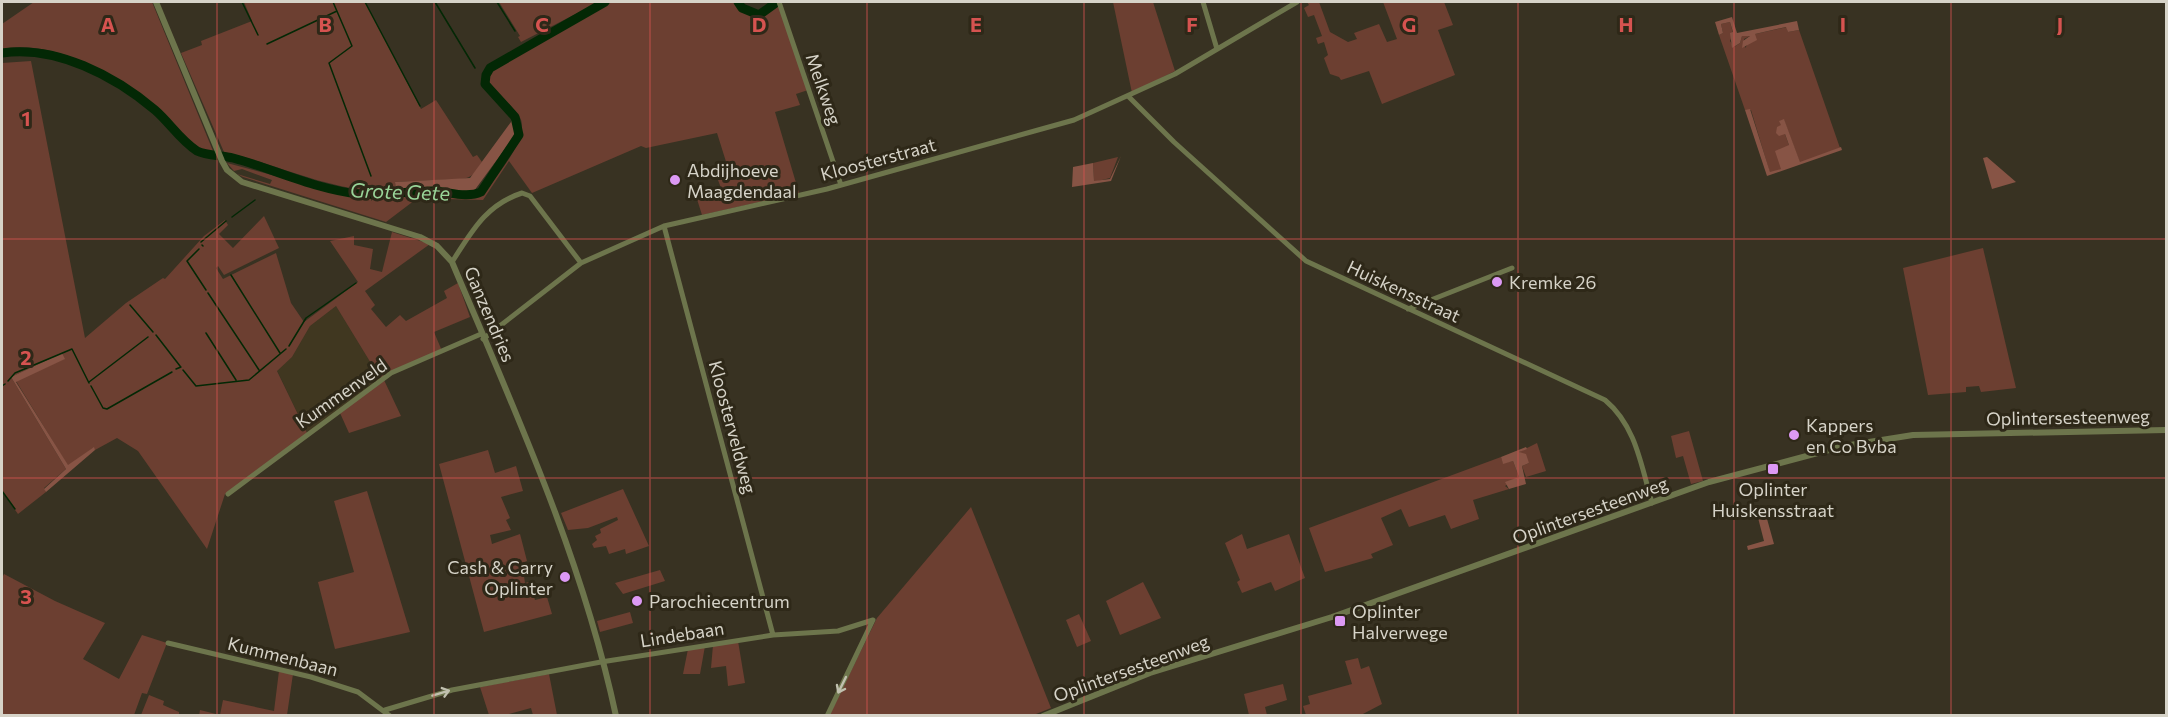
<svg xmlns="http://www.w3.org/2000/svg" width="2168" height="717" font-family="Commissioner,sans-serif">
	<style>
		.built { fill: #403720 }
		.green { fill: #6c3f31 }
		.forest { fill: #875445 }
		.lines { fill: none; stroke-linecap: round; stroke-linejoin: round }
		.stream { stroke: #032805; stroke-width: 1.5 }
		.river { stroke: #032805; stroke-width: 9 }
		.minor { stroke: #6d754c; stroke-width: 5 }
		.tertiary { stroke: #6d754c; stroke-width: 6 }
		.oneway { stroke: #c1c0af }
		.grid { fill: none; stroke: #d65350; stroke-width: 1.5; stroke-opacity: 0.55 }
		.poi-dot { fill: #dc99f4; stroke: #2e2818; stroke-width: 2 }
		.labels { text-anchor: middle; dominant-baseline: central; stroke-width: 6; stroke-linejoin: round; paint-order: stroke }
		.street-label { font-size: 18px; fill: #d6d3c8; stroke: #2e2818 }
		.poi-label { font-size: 18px; fill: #d6d3c8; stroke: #2e2818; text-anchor: start }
		.water-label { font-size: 20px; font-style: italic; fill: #99d498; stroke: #2e2818 }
		.grid-label { font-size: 20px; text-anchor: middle; font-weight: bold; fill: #d65350; stroke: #2e2818; stroke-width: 6; stroke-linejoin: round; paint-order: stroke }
	</style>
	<rect width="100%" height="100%" fill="#383222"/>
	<!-- built -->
	<path class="built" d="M336 306 380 378 307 433 277 370 292 357 310 326Z"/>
	<!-- green -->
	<path class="green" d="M34 2H152L213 151C191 151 171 121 156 107 119 74 52 39 2 49V24Z
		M244 2H365L421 109 436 100 473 157 477 155 482 162C475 173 473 178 460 179L395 182 396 190C339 196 279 164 224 152L181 53 202 45 201 41 252 21Z
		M499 2H599L521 42 518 37 520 36Z
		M612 2H735L743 12 754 17 768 13 778 4 808 90 796 94 800 105 775 112 799 193 702 215 696 196 721 188 715 172 728 168 717 133 646 148 641 146 532 193 509 161 483 200 444 199 445 196 476 198 483 194C495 178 533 135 519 116 510 103 497 94 488 80L491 72 503 62Z
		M1113 2H1153L1175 71 1132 93Z
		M1307 2H1319L1330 32 1348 42 1357 39 1354 33 1379 24 1387 42 1397 39 1383 2H1444L1453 25 1438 30 1455 75 1382 104 1369 71 1341 80 1339 77 1330 74 1324 58 1328 55 1324 42 1318 44 1316 38 1322 36 1314 15 1308 17 1304 8 1309 5Z
		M1730 22 1733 33 1730 41 1734 47 1740 43 1742 36H1750L1744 39 1745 48 1755 34 1787 27 1788 32 1799 30 1840 148 1800 163 1784 120 1780 121 1789 145 1782 169 1770 173 1751 110H1745L1719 35 1723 33 1721 24Z
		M31 61 85 338 126 303 163 278 165 279 204 236 225 220 228 225 219 234 233 248 264 216 279 248 224 275 218 266 216 268 223 279 276 253 291 303 304 322 358 282 330 241 354 236V245L373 249 370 269 382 272 392 232 430 244 365 291 375 305 371 309 386 327 400 315 406 321 447 298 444 291 458 283 470 317 434 332 442 351 380 378 336 306 310 326 292 357 277 371 307 433 225 494 207 549 138 451 117 438 95 450 93 448 68 466 16 381 64 359 62 353 11 377 66 469 44 488 46 492 18 514 2 492V63Z
		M1118 157 1110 178 1094 182 1093 163Z
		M227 163 339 193 371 198V201L374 198 430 196V199L415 200 386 222 243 177 237 174 270 184 272 180 242 169 234 171Z
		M1983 248 2016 388 1981 392 1979 386 1966 387V392L1928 395 1903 268Z
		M384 380 401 416 349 433 340 413Z
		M1689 431 1703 481 1691 484 1683 456 1676 458 1671 436Z
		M1537 443 1546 471 1526 477 1522 466 1529 463 1519 452Z
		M488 450 495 473 516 466 523 491 501 497 510 518 506 520 511 530 490 535 492 544 520 534 527 561 522 563 525 583 529 582 535 600 547 597 552 614 484 632 439 464Z
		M1501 457 1503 463 1513 461 1519 477 1505 486 1509 489 1473 500 1479 519 1451 529 1445 515 1409 527 1401 509 1381 518 1393 545 1371 554 1373 558 1325 572 1309 528Z
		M623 489 649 546 626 554 625 549 609 554 606 546 594 548 592 544 597 540 595 536 601 533 600 529 618 520 617 517 588 528 568 530 561 513Z
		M367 491 410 632 335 649 318 582 354 572 334 501Z
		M971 507 1051 708 1031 716H829L877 618Z
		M1242 534 1247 549 1289 534 1305 578 1275 591 1271 582 1242 593 1237 582 1240 580 1225 543Z
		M660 570 665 581 623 594 615 583Z
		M4 574 55 601 105 623 83 659 119 679 142 635 167 643 147 694 142 693 134 715H2V578Z
		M1143 582 1161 618 1120 635 1106 601Z
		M630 612 633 623 600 632 597 621Z
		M1079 614 1091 641 1077 647 1066 620Z
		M738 641 745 683 728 686 726 666 711 668 713 645Z
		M705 646 700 674H683L688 649Z
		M1358 658 1361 669 1369 666 1382 704 1361 715H1306L1303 706 1310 704 1308 696 1352 684 1345 661Z
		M279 671 293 674 287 715 199 716 200 710 220 715 223 700 274 711Z
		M549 674 557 715H533L531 708 505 715H489L480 687Z
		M1283 684 1287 700 1265 707 1267 715H1249L1244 694Z
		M149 695 164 701 163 705 179 712V715H141Z"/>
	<!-- forest -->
	<path class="forest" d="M1732 17 1737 33 1797 21 1799 30 1788 32 1786 27 1755 34 1757 40 1742 48 1743 41 1750 36H1742L1740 43 1732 48 1730 33 1733 32 1730 22 1721 24 1723 33 1719 35 1715 22Z
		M1750 109 1770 172 1781 169 1775 151 1789 145 1785 134 1779 136 1776 133 1777 127 1781 125 1779 121 1784 119 1800 162 1841 147 1842 150 1767 176 1745 110Z
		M511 119 516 127 513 138 474 191 396 190 395 182 470 178 511 122Z
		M1121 156 1111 181 1072 187 1073 167 1093 163 1094 181 1110 179Z
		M1987 157 2016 182 1992 189 1983 158Z
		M62 353 65 359 16 382 68 465 94 447 95 450 46 492 44 489 66 469 11 377Z
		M1526 447 1527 449 1519 452 1526 454 1529 463 1522 466 1526 484 1509 489 1505 482 1519 477 1513 461 1503 464 1501 457Z
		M1764 508 1774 544 1748 550 1747 546 1764 541 1756 510Z"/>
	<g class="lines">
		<!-- stream -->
		<path class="stream" d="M242 2 258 35
			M333 2 352 46 329 63 371 176
			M365 2 420 106
			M435 2 475 68
			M497 2 515 31
			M267 44 337 11
			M232 217 255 200
			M201 242 226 221
			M202 245 203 246
			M199 249 187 261 206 290
			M231 275 280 353
			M208 293 259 370
			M130 305 153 332
			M206 333 236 380
			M156 335 180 366
			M289 346 306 318 356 283
			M176 369 181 367
			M183 370 196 386 249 380 286 349
			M8 381 15 373 72 349 89 383
			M89 382 148 337
			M2 386 5 384
			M91 386 103 408 107 409 172 372
			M2 491 15 509"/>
		<!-- river -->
		<path class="river" d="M738 2 742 8 759 15 777 2
			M2 53C56 45 115 76 155 110 170 123 180 140 197 151 207 156 222 155 233 158 274 169 317 190 359 194 384 196 407 191 432 191 447 191 466 199 481 192L519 135 515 117 485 84 486 75 490 68 605 2"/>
		<!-- minor -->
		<path class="minor" d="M779 2 841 185
			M1203 2 1217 49
			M1129 97 1174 142 1306 261 1605 400C1636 426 1641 465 1652 503
			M664 226 773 635
			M452 262C471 233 485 205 522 193L530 196 581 263
			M1408 309 1512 268
			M483 339 581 263 664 226 827 189 1074 120 1175 74 1297 2
			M228 494 391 373 481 334
			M168 643 311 677 358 692 390 716
			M385 710 452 690 601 662 773 635 838 631 873 620
			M827 716 873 620"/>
		<!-- tertiary -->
		<path class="tertiary" d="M156 2 222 161 227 170 242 182 420 237 437 246 452 262C515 411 582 557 616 716
			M1043 716 1150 673 1332 617 1709 482 1844 446 1913 435 2166 430"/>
	</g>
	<!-- one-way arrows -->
	<defs><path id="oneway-shaft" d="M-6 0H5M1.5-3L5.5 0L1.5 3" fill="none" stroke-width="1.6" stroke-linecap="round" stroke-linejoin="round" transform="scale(1.5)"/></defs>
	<g class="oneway">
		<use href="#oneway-shaft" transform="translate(842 685) rotate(116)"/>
		<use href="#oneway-shaft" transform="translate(441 693) rotate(-17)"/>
	</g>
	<!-- grid -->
	<path class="grid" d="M217 2V716M434 2V716M650 2V716M867 2V716M1084 2V716M1301 2V716M1518 2V716M1734 2V716M1951 2V716M2 239H2166M2 478H2166"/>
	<!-- markers -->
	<g class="poi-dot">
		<circle cx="675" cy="180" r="6"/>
		<circle cx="1497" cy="282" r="6"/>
		<circle cx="1794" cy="435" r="6"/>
		<rect x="1767" y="463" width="12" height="12" rx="3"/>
		<circle cx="565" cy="577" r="6"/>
		<circle cx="637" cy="601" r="6"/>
		<rect x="1334" y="615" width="12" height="12" rx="3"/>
	</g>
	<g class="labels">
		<!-- street labels -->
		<g class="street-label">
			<text transform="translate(824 89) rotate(71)">Melkweg</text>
			<text transform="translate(878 159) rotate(-15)">Kloosterstraat</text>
			<text transform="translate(1404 291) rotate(25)">Huiskensstraat</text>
			<text transform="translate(490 314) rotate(67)">Ganzendries</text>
			<text transform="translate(341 393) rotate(-35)">Kummenveld</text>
			<text transform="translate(2068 417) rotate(-1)">Oplintersesteenweg</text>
			<text transform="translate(733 427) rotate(75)">Kloosterveldweg</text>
			<text transform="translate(1590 510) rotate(-20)">Oplintersesteenweg</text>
			<text transform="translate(682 634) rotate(-9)">Lindebaan</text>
			<text transform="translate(283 656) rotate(14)">Kummenbaan</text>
			<text transform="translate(1131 668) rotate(-20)">Oplintersesteenweg</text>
		</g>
		<!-- poi labels -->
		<g class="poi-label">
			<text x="687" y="170">Abdijhoeve<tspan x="687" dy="21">Maagdendaal</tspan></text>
			<text x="1509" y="282">Kremke 26</text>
			<text x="1806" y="425">Kappers<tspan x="1806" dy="21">en Co Bvba</tspan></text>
			<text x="1773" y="489" text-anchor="middle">Oplinter<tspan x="1773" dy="21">Huiskensstraat</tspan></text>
			<text x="553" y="567" text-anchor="end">Cash &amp; Carry<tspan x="553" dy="21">Oplinter</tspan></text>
			<text x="649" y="601">Parochiecentrum</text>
			<text x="1352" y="611">Oplinter<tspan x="1352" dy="21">Halverwege</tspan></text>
		</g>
		<!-- water labels -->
		<g class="water-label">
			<text transform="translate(400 191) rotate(2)">Grote Gete</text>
		</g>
	</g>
	<g class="grid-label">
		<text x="108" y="32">A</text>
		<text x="325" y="32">B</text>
		<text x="542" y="32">C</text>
		<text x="759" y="32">D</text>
		<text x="976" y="32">E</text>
		<text x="1192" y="32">F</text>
		<text x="1409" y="32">G</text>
		<text x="1626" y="32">H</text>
		<text x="1843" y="32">I</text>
		<text x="2060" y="32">J</text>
		<text x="26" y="126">1</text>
		<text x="26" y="365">2</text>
		<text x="26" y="604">3</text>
	</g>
	<!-- border -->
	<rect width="2168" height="717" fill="none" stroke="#d6d3c8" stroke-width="6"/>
</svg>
